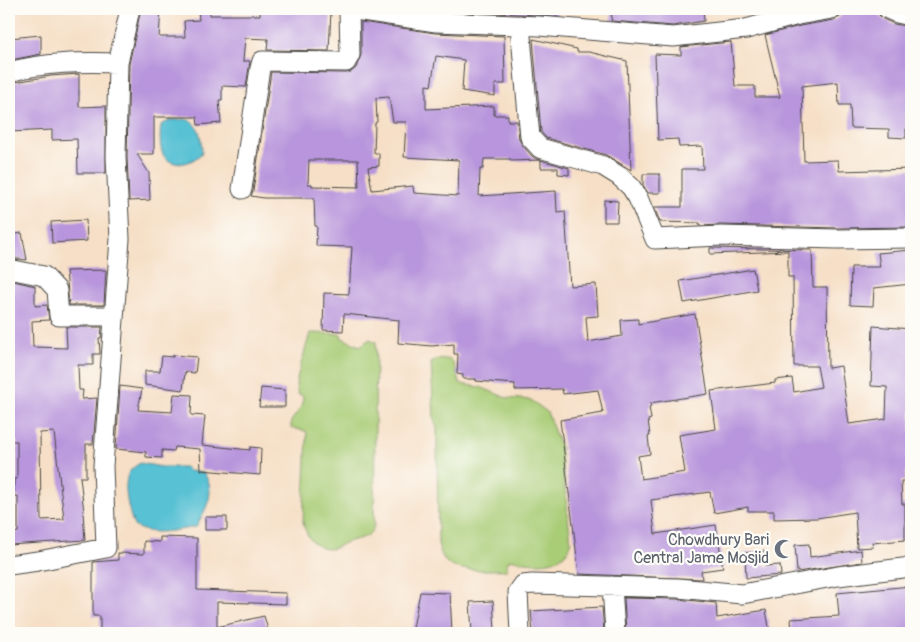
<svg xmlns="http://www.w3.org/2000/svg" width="920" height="642" font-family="Pangolin,sans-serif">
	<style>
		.green { fill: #a9cc76; stroke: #6a7c50 }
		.water { fill: #58c1d4; stroke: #427680 }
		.building { fill: #b895dc; fill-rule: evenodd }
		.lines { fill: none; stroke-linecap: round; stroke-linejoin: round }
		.minor-casing { stroke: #494642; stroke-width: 21 }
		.minor { stroke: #fff; stroke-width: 19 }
		.labels { text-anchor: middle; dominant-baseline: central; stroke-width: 4.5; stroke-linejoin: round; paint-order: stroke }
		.worship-label { font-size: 16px; fill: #5b616d; stroke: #fdfcf7; text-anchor: end }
	</style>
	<rect width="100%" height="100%" fill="#fdfcf7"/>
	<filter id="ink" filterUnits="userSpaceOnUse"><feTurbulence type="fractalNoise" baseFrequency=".02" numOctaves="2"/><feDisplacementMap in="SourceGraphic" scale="10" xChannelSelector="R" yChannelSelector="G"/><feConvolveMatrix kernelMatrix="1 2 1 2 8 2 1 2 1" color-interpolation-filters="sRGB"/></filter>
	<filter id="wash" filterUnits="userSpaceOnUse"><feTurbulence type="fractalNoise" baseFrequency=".0096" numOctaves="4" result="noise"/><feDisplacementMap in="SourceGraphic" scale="20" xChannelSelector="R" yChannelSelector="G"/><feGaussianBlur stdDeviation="1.12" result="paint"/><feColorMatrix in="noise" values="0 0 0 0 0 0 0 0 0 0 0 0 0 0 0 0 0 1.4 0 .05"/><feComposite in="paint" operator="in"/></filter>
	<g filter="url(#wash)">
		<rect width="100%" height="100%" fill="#f6dfc6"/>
		<!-- green -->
		<path class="green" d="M310 333 341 334 342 338 360 346 370 339 376 342 374 526C370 538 361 538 350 541 344 542 340 546 335 548 317 553 306 537 303 522L307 436 306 431 291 428V421C297 413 303 407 303 396L298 394 296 386 297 378Z
			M446 359 451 360C457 368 456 376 461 384L480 387 507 398 531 400 547 412 560 446 571 542C565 569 530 564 510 559L507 564V570C492 569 457 573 447 563 442 558 440 551 438 544L437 440V427L434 420 431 363 436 360Z"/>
		<!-- water -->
		<path class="water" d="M185 119C201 122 201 139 202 152 195 163 173 169 164 156 159 149 160 133 161 125L171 120Z
			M140 463 162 467H185L189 471 204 473C217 493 206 508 196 527 176 530 152 537 134 526 129 512 121 484 130 471 132 468 137 465 140 463Z"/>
		<g id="blocks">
			<!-- building -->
			<path class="building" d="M141 9H161L159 37H185L184 21 199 20 198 9H210V15H260V9L331 11 329 51 267 50 268 39 245 38 243 61H250L246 87 222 86V100H219L221 123 198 125 197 117H154V154H137L149 173 150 200 129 201 127 157 129 64Z
				M423 9H452V11H437Z
				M512 9H558V16L476 12 512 11Z
				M658 9H703L704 21 673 26 611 21 612 11H658Z
				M850 9H877L879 15 883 19 894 24 911 27V129H906V138L889 137V129L851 128 850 105H839L838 82 802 86 804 161 838 160 839 171 911 169V227L838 228 721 225 700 226V223L660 222 654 207H682V169H703L702 146 679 147 678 139 658 140 655 54 681 55V47L731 42 735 86H755V97H780L765 35 800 26 834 20 840 17 843 10Z
				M361 22 435 33 504 36 505 84H495V96L462 91 464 60 436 56 431 86 426 85V109L494 106V115H508V121H517L519 139 522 145 532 156 537 159 569 168V175L558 174V168H541V160L511 161V159H484L483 169H480L479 196 556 191 557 212 565 211 570 286 596 284 598 316 586 317 588 342 622 336 621 320 638 319V324L695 314 708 394 650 403 651 406 649 407 651 419 648 420 650 436H648L650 454 638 456 641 479 685 472 679 435 716 429 711 391 775 383V380L792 378 794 392 821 387 817 366H794L793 277H788V251L710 254V248L812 250 813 287H827L828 368 841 366 849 424 886 419 887 387 871 386 873 326 911 329V471H906L905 481H901L902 504H905V540L872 543 873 547 857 548 855 512 817 518 774 519V511H748V507L714 513 710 492 651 500 655 534 716 525 723 568 701 571 702 579 579 574 560 420 603 413 598 390 563 394 562 389 515 390V384L476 381V379H463V375L457 374 458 354H454V344L432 346 398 343 399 320 344 314 343 331 323 330 324 293 349 294 352 247 316 246 317 226H315L314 198H264L251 196 253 191 271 72 346 73 351 72 356 68 361 55ZM389 97 393 122H406L404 157 459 160 458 196 414 193 413 186 372 190 368 167 379 166V153H374L375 123 377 122 376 98ZM309 160H358L359 187 312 186V184H308Z
				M41 35V54L11 60 10 38Z
				M533 39 577 49V52H589L627 61 631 170 606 155 546 138 541 132Z
				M79 74V107L106 106V173H78L77 139 52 140V130L9 132V83L51 76Z
				M643 174H660V193H648L643 185Z
				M604 200 618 201 617 222H604Z
				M86 220 87 241 52 243 51 222Z
				M22 233 27 260 9 258V235Z
				M911 250V284L874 288 873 306 850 305 851 267H880L878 253Z
				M753 269 757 290 684 303 680 281Z
				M106 270 104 305H69L66 271Z
				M9 280 35 286V306L47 305 49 320 32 321 33 347 67 348 66 327H102L101 338H99L100 354H93V365H78L79 390H83L82 399 97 398 93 444H86V477H80L84 512H83L85 540 9 545V535L18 532V496H14V479H17V441H11V430H9V377L11 376 9 345ZM54 432 64 519 41 520 40 433Z
				M173 355 197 357 195 373 185 372 183 390 145 385V371H160L162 356 173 357Z
				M120 386 142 389 138 410 172 412 174 394 192 395 191 415 205 416 202 445 250 450V447L261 448 260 475 201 470 200 449 175 447 174 451 162 450V458L146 457V452L116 449Z
				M261 388 285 390V407H259Z
				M205 517H227V530H205Z
				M160 537 197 538V590L286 593V604L217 602V627L264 616 269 633 100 632V616H93V562L118 560V553L144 554V541L160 542Z
				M809 544 810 557 861 550 862 562 797 572 795 545Z
				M764 551 765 566 780 565 781 575 746 578 745 553Z
				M911 586V633H792L791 619 839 616 837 593Z
				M420 592 450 593 452 633H412Z
				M624 598 677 599 716 603 717 618 766 610 770 633H626Z
				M493 601 495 630 472 632 470 602Z
				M602 607 604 631 533 633 531 611Z"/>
		</g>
	</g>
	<g filter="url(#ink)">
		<use href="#blocks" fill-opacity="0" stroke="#494642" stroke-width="1"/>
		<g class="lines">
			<defs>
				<path id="minor" d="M349 9 436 22 539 26 673 37 746 29 798 15 832 9
					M888 9 897 13 911 16
					M520 25 530 137 540 148 603 166 619 176 631 187 638 198 655 239 721 236 838 239 911 238
					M9 72C45 62 81 62 118 63
					M242 189 260 68 262 61 346 62 350 55 349 9
					M9 269 44 276 57 290 59 316H113
					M9 565 38 561 106 548 103 466 120 239 116 157 118 63 130 9
					M612 586 615 633
					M520 633 518 592 523 585 532 584 678 588 742 594 838 576 911 567"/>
			</defs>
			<!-- minor casing -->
			<use href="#minor" class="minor-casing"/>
			<!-- minor -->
			<use href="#minor" class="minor"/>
		</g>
	</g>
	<!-- icons -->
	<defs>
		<symbol id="mosque-bare" viewBox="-9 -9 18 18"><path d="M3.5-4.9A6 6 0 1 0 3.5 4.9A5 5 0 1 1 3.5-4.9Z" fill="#6b7280" stroke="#fdfcf7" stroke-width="2.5" paint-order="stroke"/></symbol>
	</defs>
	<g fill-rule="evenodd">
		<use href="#mosque-bare" x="770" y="535" width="28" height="28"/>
	</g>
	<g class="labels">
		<!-- worship labels -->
		<g class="worship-label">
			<text x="769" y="540">Chowdhury Bari<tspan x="769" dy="18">Central Jame Mosjid</tspan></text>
		</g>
	</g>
	<!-- margin -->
	<rect width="920" height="642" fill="none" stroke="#fdfcf7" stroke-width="30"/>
</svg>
